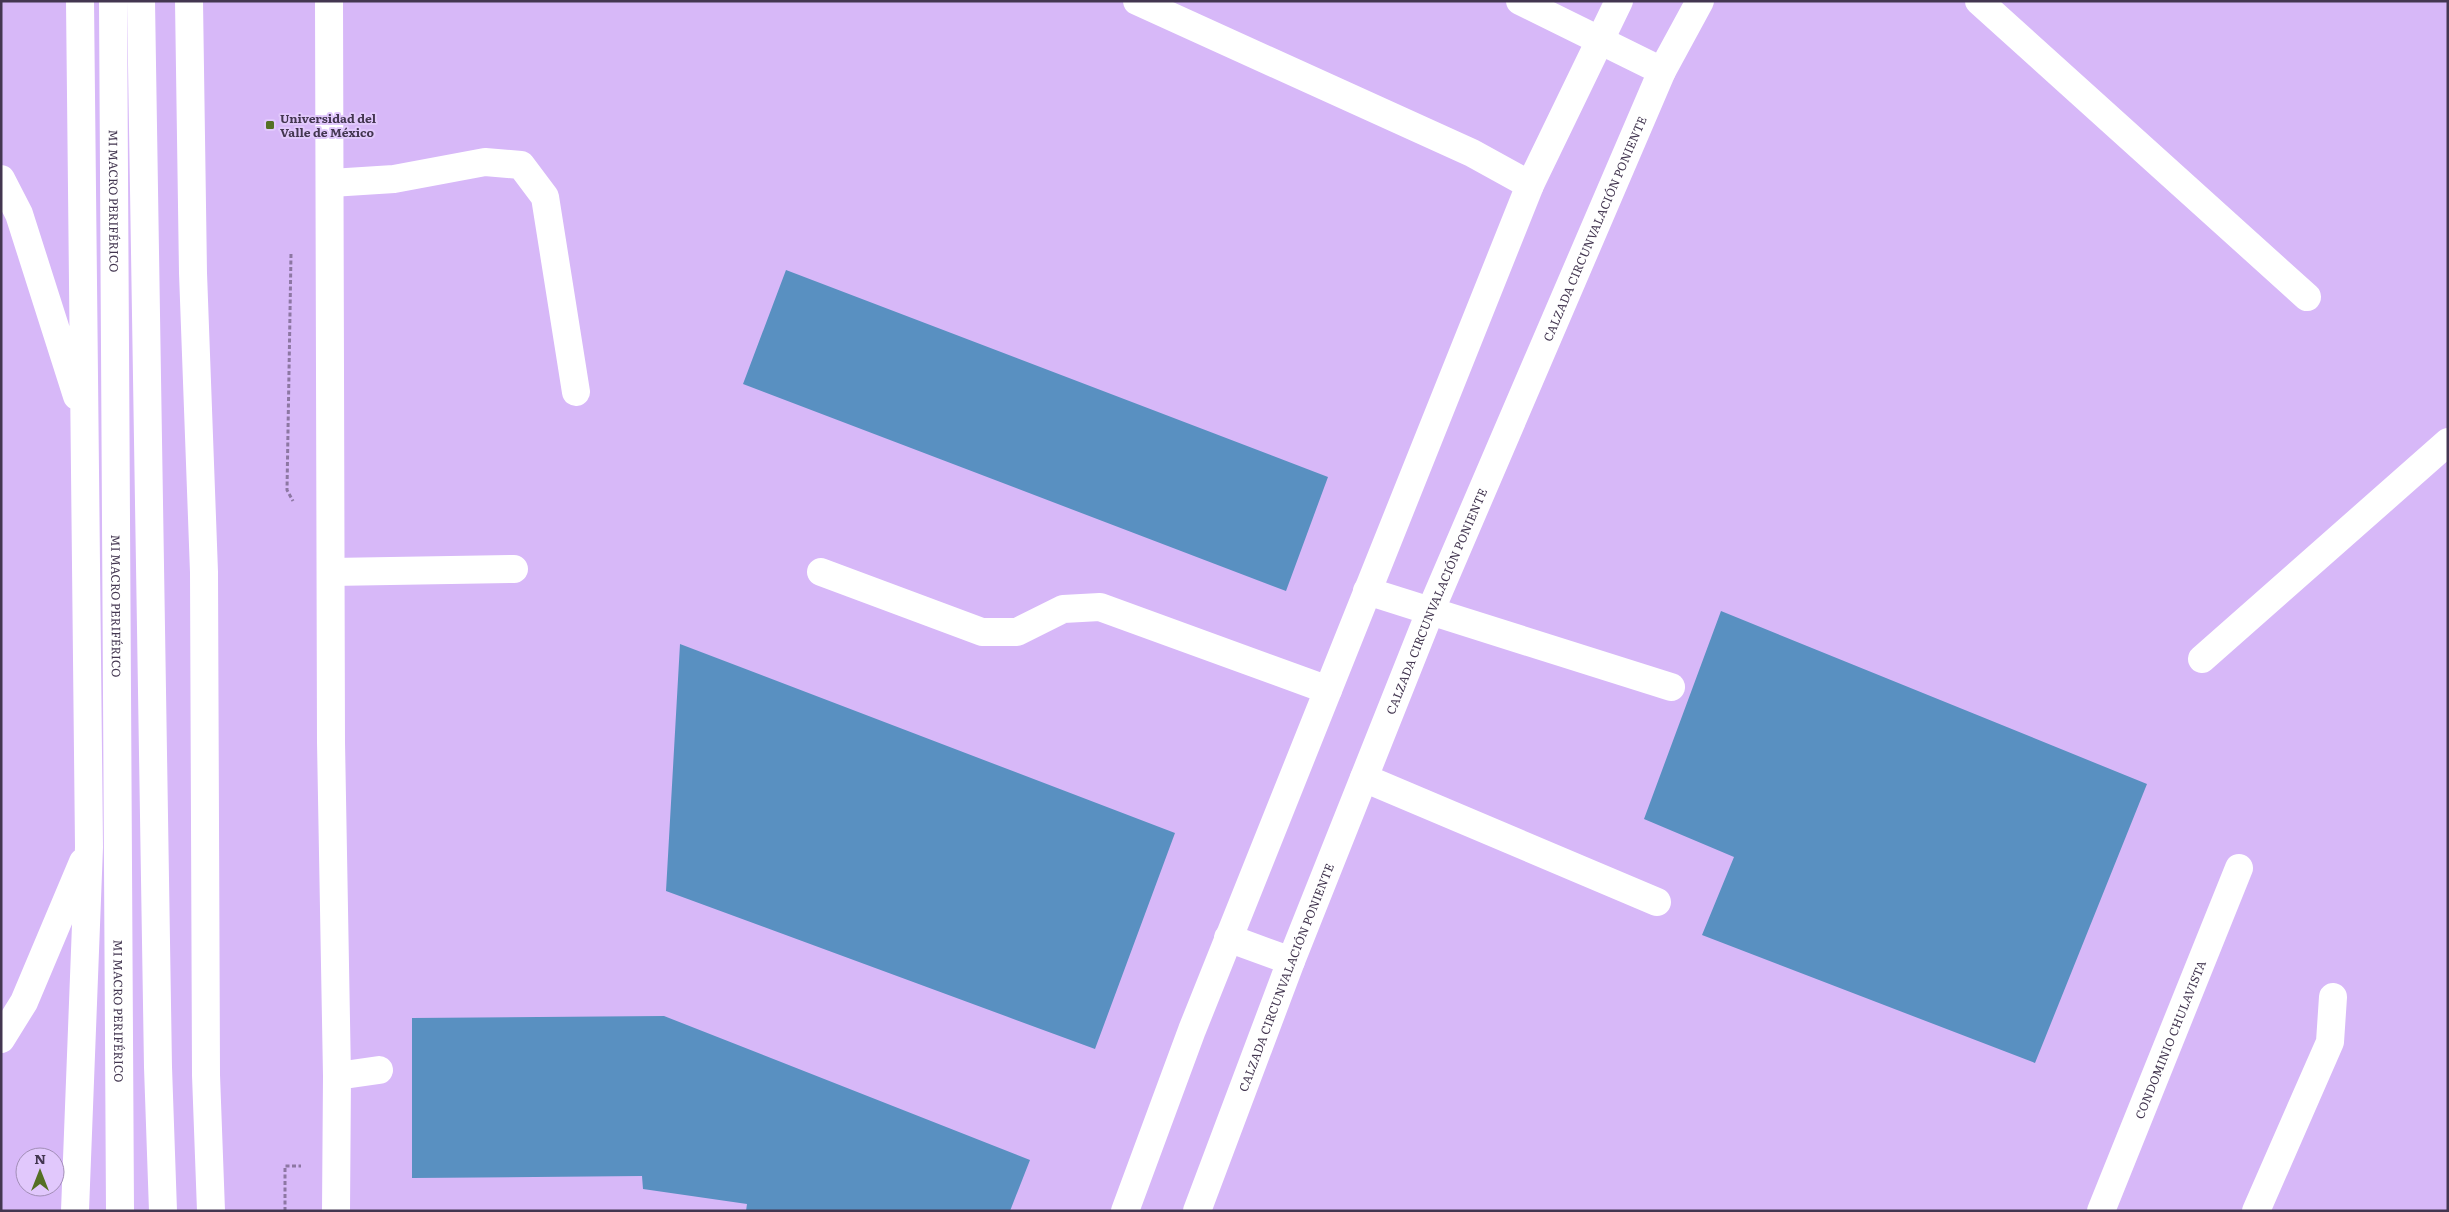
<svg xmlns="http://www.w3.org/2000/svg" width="2449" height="1212" font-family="Literata,serif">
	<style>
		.building { fill: #5990c1 }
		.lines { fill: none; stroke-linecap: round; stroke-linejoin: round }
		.path { stroke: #8d77a3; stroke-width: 3; stroke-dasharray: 4 2.5; stroke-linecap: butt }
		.minor { stroke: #fff; stroke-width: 28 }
		.highway { stroke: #fff; stroke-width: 28 }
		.poi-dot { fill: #557024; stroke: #e1c8fc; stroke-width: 2 }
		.labels { text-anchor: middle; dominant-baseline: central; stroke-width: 4; stroke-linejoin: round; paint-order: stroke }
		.poi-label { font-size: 12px; font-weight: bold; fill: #433650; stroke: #e1c8fc; text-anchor: start }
		.street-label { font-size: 12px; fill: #433650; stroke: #e1c8fc }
	</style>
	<rect width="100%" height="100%" fill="#d7b8f8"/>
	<!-- building -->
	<path class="building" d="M786 270 1328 477 1286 591 743 384Z
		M1721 611 2147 784 2035 1063 1702 935 1734 857 1644 819Z
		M680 644 1175 833 1095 1049 666 891Z
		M664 1016 1030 1160 1010 1211H746L747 1204 643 1189 642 1176 412 1178V1018Z"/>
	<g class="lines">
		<!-- path -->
		<path class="path" d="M291 254 287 490 293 501
			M285 1211V1166H301"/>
		<!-- minor -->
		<g class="minor">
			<path id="s1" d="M113 1 120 1211"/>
			<path d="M141 1 158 1067 163 1211"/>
			<path d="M329 1 331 742 337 1076 336 1211"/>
			<path d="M1137 1 1472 153 1530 185"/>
			<path d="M1520 1 1662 71"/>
			<path d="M1979 1 2307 297"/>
			<path d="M331 183 394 179 485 162 521 165 545 197 576 392"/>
			<path d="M331 572 514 569"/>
			<path d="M821 572 982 632H1017L1063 609 1100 607 1328 690"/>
			<path d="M1367 591 1671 687"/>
			<path d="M2202 659 2448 442"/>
			<path d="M1364 778 1657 902"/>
			<path d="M1228 938 1291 961"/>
			<path d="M337 1076 379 1070"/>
			<path d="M1125 1211 1192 1030 1530 185 1619 1"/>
			<path id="s2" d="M1197 1211 1291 961 1430 612 1662 71 1700 1"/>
			<path id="s3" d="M2101 1211 2239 868"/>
			<path d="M2256 1211 2330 1042 2333 997"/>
		</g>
		<!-- highway -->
		<path class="highway" d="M189 1 193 273 204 572 206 1075 211 1211
			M1 179 19 214 77 396
			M1 1039 24 1002 83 862
			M75 1211 89 847 80 1"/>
	</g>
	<!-- markers -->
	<rect class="poi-dot" x="265" y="120" width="10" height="10" rx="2.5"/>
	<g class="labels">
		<!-- poi labels -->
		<g class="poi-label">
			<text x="280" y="118">Universidad del<tspan x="280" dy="14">Valle de México</tspan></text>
		</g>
		<!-- street labels -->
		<g class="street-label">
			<text stroke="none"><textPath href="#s1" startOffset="200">MI MACRO PERIFÉRICO</textPath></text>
			<text stroke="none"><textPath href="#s2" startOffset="1060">CALZADA CIRCUNVALACIÓN PONIENTE</textPath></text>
			<text stroke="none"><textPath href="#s2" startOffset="655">CALZADA CIRCUNVALACIÓN PONIENTE</textPath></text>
			<text stroke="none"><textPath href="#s1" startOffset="605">MI MACRO PERIFÉRICO</textPath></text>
			<text stroke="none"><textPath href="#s2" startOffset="250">CALZADA CIRCUNVALACIÓN PONIENTE</textPath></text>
			<text stroke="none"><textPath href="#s1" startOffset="1010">MI MACRO PERIFÉRICO</textPath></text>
			<text stroke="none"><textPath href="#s3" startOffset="185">CONDOMINIO CHULAVISTA</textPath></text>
		</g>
	</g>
	<!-- border -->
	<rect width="2449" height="1212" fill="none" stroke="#433650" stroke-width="5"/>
	<!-- north arrow -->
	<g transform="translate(40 1172)"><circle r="24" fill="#e1c8fc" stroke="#a28eb7"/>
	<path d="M0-4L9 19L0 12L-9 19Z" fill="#557024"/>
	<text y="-8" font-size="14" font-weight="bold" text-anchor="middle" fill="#433650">N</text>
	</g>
</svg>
